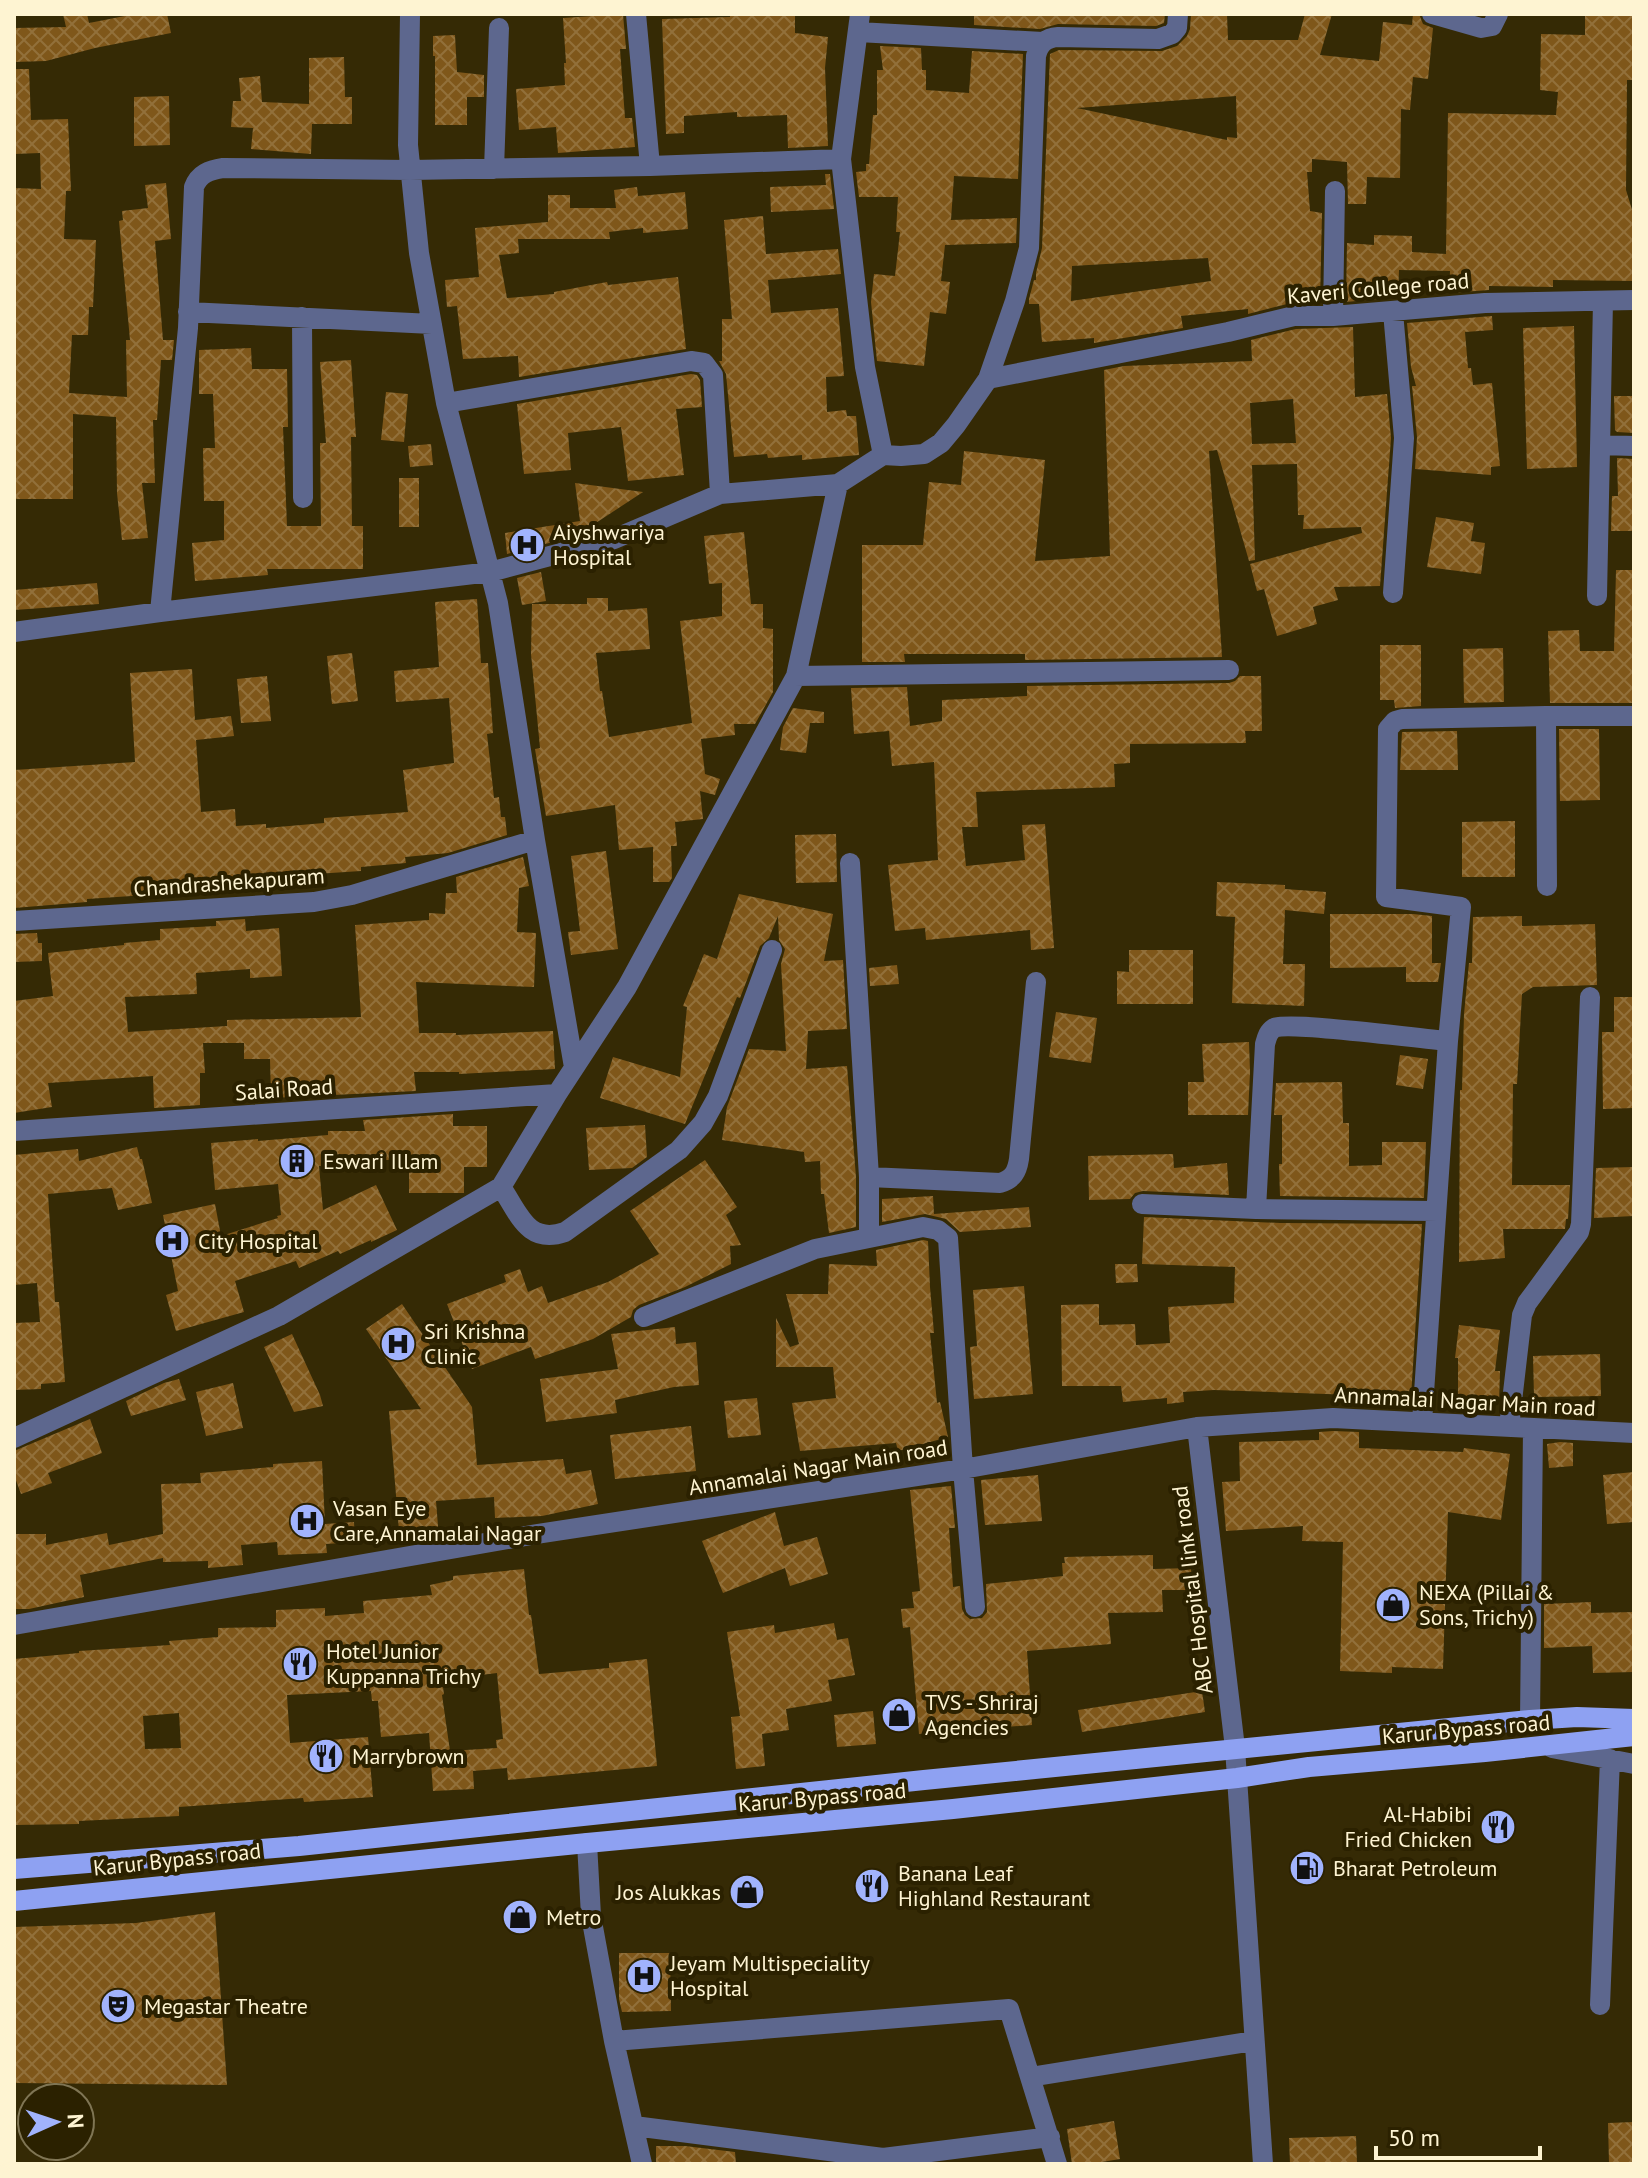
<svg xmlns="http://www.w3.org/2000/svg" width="1648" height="2178" font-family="'PT Sans',sans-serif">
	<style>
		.building { fill: url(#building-cross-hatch); fill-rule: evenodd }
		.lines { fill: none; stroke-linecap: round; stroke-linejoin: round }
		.minor { stroke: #5d678e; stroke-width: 20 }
		.major { stroke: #8ea1f2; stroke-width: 20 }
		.labels { text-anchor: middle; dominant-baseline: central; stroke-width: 8; stroke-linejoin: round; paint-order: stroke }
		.street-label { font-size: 22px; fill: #fef4d2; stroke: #2b2100 }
		.poi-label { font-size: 22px; fill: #fef4d2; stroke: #2b2100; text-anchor: start }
	</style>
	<defs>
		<pattern id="building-cross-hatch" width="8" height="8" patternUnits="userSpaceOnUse" patternTransform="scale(2)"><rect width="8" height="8" fill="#7f571a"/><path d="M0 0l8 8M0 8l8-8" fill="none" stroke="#92703a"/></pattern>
	</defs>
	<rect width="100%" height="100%" fill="#352a05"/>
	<!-- building -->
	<path class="building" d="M63 14H87L89 23 135 14H167L171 33 95 48 46 61 14 62V28L66 27Z
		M623 14 626 49H620L625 118H632L635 147 558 153 556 127 519 130 516 89 565 85 564 63H566L563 18Z
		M730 14H795V33L828 37 825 68 828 146 788 148 787 115 737 117V112L684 116V133L666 134 662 19 730 17Z
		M974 14H1165L1164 23 1156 26 1058 24 1040 29 974 25Z
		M1191 14H1227L1228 40H1298L1305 14H1332L1320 55 1379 61 1383 22 1412 25 1413 14H1419L1423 24 1433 28 1428 79 1413 77 1410 110 1401 109 1400 178 1367 177 1366 204H1348L1347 162 1312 159V172H1307L1310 211 1322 213 1320 303H1291L1248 314V309L1181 316 1183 328 1094 343V338L1042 342 1039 304H1029V299L1034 280H1036V273L1042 248 1050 54 1059 50 1162 51 1177 46 1187 36 1190 29ZM1236 96 1237 138 1227 137V140L1077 108ZM1208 258 1211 281 1071 301 1072 266Z
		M1585 14H1634V80H1627L1626 190 1634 216V281L1553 280V287L1489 286V290L1449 293 1450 271 1399 270 1398 297 1346 302 1347 243 1374 245V235L1412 236V252L1446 254 1448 113 1556 115 1558 92 1540 90 1541 34 1585 35Z
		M455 35 457 72 484 75V97H467V125H435V56H433V36Z
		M880 46 921 48 922 70H926V90L969 93 972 51 1023 54 1018 179 954 176 951 220 1017 218 1016 243 945 245 941 281 950 282 946 314 930 312 924 366 877 361 871 302 874 274 895 276 900 232H896L898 197H859L856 172 866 171V164H869L873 115H877V70H883Z
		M344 57 345 97H352V124H312L311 154 251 149 253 128 231 127 233 101H241L239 78 260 76 262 102 309 104V58Z
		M14 69H29L31 120 68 119 71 191H66L64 239 96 240 93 307H89L88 335H72L69 393 127 397 126 340H130L119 221 123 220 122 211 148 208 145 185 166 183 171 239 155 241 163 340H174L172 360H161L157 420H153L155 483H142L148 538 122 540 117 493 116 417 73 414V499H14V188L41 189 40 153 14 154Z
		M169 96 170 145 134 146V97Z
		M825 174H830L834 209 771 212 770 187 826 185Z
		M637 187 638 196 685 192 688 229 643 233V228L609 232 610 239H518L519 253 499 255 507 298 554 294V292L607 282 608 285 678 277 686 349 519 377 518 356 463 359 457 306 447 307 445 280 479 277 475 228 548 222V195H570V208H616L614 190Z
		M763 216 766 254 838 249 841 274 768 280 771 313 838 308 844 376 826 377 827 412 846 410 847 416H856L859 455 802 460V455L768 458 767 454 734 457 726 374 719 361H722V319H732L724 220Z
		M1492 316 1493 330 1465 332 1468 368H1471L1473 385 1492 383 1500 466 1491 467V475L1415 469 1417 437 1412 386H1416L1411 367 1407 323Z
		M1574 326 1577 467 1527 469 1523 328Z
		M1353 327 1355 397 1387 394 1391 438 1380 586 1334 587 1338 600 1313 607 1317 624 1277 636 1264 589 1257 591 1250 564 1362 533 1361 527 1303 529 1304 515H1298L1297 464 1252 465 1255 560 1249 561 1217 450 1209 451 1222 657 1025 660V654H904L905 662H862V545H923L929 482 961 485 964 451 1045 460 1035 561 1110 556 1104 370 1124 366 1252 361 1251 340 1296 329ZM1293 399 1296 443 1252 444 1250 403Z
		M251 348 252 369H287L288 427H283L287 526H321L320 443H326L320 362 351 360 356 437H351L352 526H363V569H267L268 575 195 581 192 543 224 540V501H204L203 448H215L213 394H199V350Z
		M691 374 697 375 700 380 702 407 676 409 684 475 628 481 621 427 568 433 571 470 524 474 517 404Z
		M386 392 408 394 404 442 381 440Z
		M1614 396H1634V433L1617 432 1615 430Z
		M431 444 433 465 410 467 408 446Z
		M1617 458 1634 459V531H1611L1612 496H1618Z
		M399 478H419V527H399Z
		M575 483 643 492 576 536 507 554 505 533 580 521Z
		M1436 517 1474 523 1471 541 1485 543 1481 574 1427 567Z
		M744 532 751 604H763V628L773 629V692L755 724H734L735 735 701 739 705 774 720 779 715 795 700 791 703 819 675 822 677 846H671L672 878 669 882H653V847L619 850 615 805 546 816 535 749 540 748 531 654 532 604H587V598H608V611L647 608 650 649 596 653 600 691H602L609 737 692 723 680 621 722 616V583L709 584 704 536Z
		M1616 570H1634V703H1550L1548 631 1579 630 1580 651H1614Z
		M541 572 546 601 522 605 517 578Z
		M97 583 99 604 14 610V590Z
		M477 599 481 663H488L493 733 487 734 494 798 499 797 501 817H505L507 835 448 853 405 857 406 863 361 867V871L270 877V879L191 887V892L87 899V902L14 908V770L135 762 130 673 192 669 195 720 231 716 234 736 196 740 201 812 235 809 236 826 266 824V828L324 823V818L408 812 403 770 454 763 449 698 396 702 394 671 439 667 435 602Z
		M1380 645H1421V706L1395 708 1394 700H1380Z
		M1503 648 1504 702 1464 703 1463 649Z
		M352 653 358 701 332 704 327 656Z
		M267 676 271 721 241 723 237 679Z
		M1240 676H1261L1262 731H1245L1246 743 1130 744V763L1114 764 1115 787 976 792 978 827H962L966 866 1025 860 1022 825 1045 824 1054 948 1031 950 1030 930 926 940 925 928 895 931 888 865 938 860 934 762 892 766 889 731 854 734 851 688 907 687 910 726 942 721V700L1027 696V686L1229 683 1235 681Z
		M793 708 824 712V723H810L806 753 780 750 783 727Z
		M1559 729H1599L1600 800 1560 801Z
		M1457 731 1458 770H1400L1402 732Z
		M1515 821V877H1462V822Z
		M836 834 837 882 796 883 795 835Z
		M606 851 618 949 571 955 568 932 580 931 571 856Z
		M523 857 529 886 519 888 517 932 536 933 534 987 416 982 419 1033H456V1035L553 1031 555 1069 459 1074V1072H414L416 1091 271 1098 270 1059H244V1043H203L205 1073H200V1105L154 1108 153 1076 48 1083 52 1107 14 1113V1001L53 996 48 953 124 945V943L160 940V929L216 926V921L245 919 246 931 279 928 282 976 250 978V969L196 973 197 994 125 997 128 1032 227 1026V1020L361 1017 355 925 429 920V913L445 914 446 893H457L456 877Z
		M1217 882 1285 885V889L1326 892 1324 914 1285 910 1283 964H1305L1304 1006 1232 1003 1235 917 1216 916Z
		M739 894 833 914 824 961 843 960 847 1029 808 1031 806 1069 847 1066 856 1177V1227L829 1233 824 1194H821L820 1161 805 1162 804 1152 722 1140 727 1107 749 1049 786 1051 781 964 785 949 779 940 778 916 769 938 760 946 740 998 737 997 685 1124 600 1098 613 1057 680 1077 687 1007 683 1006 704 954 717 959Z
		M1330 914H1413L1432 916V963H1441L1438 982H1406V967L1330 968Z
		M1522 916V926L1595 924 1597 985 1533 987 1522 994 1517 1084H1513L1512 1185H1570L1568 1219H1566L1565 1229H1503L1505 1258 1459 1262 1460 1090H1462L1464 1014 1469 963H1472L1473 917Z
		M37 933 38 943H42V961L14 962V934Z
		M1129 950H1193V1004H1117V971L1129 972Z
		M897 965 899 984 870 986 869 968Z
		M1614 997H1632V1013H1634V1108L1603 1109 1602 1032H1614Z
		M1056 1012 1097 1018 1091 1063 1049 1057Z
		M1249 1042 1250 1072 1248 1115H1188V1082H1204L1202 1044Z
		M1400 1055 1428 1059 1423 1089 1396 1085Z
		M1342 1082 1343 1123H1349V1166L1382 1165V1142H1426L1424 1198 1280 1196 1279 1164H1282V1115H1274L1276 1083Z
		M453 1114V1126H487V1167H464V1193H409V1170L421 1164H409V1158L365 1162 367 1165 319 1166 323 1210 376 1185 397 1230 371 1242V1240L340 1254 338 1251 299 1268 296 1261 235 1281 244 1312 176 1331 166 1295 178 1291 163 1215 215 1204 221 1236 278 1218 277 1216 281 1215 278 1184 215 1190 211 1143 258 1139V1141L328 1135V1131H365L363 1120Z
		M645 1125 647 1157 632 1168 589 1170 586 1128Z
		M137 1147 140 1159H142L152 1203 118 1210 112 1188 48 1194 55 1302H59L65 1382 41 1384V1389L14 1390V1323L40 1322 37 1283 14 1285V1155L78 1149 79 1161Z
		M1173 1154 1174 1168 1227 1163 1229 1195 1143 1191 1135 1193 1130 1199 1089 1200 1088 1156Z
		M705 1160 737 1207 726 1215 741 1245 730 1246 731 1264 685 1287 639 1305 633 1310 631 1317 593 1339 535 1359 531 1347 472 1369 447 1304 506 1282 504 1275 520 1269 528 1292 542 1286 548 1303 608 1282 659 1254 630 1211Z
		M1634 1167V1216L1594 1218 1596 1168Z
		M933 1196 934 1214 1029 1207 1031 1227 960 1232 946 1219 925 1214 882 1222V1199Z
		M1144 1217 1280 1223 1422 1224 1411 1397 1214 1390 1183 1392 1184 1402 1167 1404V1398L1123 1402 1121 1386H1062L1061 1305 1099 1304V1325L1135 1324 1136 1345 1170 1343 1168 1307 1234 1303 1235 1267 1142 1264Z
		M923 1240 928 1241 930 1287 934 1333H930L937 1403 940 1402 948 1437 898 1451 896 1443 800 1451 792 1403 836 1398 833 1367H776V1318L790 1347 799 1344 786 1294H828L829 1264 877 1266 876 1250Z
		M1115 1264H1137L1138 1282 1116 1283Z
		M1024 1286 1033 1394 974 1399 970 1347 977 1346 973 1290Z
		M402 1304 472 1407 477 1465 563 1459 566 1474 591 1470 598 1504 542 1516 495 1518 494 1497 436 1501 439 1538 400 1543 389 1411 421 1409 366 1329Z
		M1459 1325 1500 1330 1495 1371H1500L1499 1403H1458V1358H1455Z
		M675 1327 676 1344 696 1342 699 1385 674 1387 615 1400 617 1413 546 1422 540 1379 618 1369 611 1334Z
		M292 1334 320 1395 323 1406 294 1412 264 1347Z
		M1600 1354 1601 1396 1534 1397 1533 1356Z
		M179 1379 186 1400 131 1416 126 1401 164 1383Z
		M233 1383 243 1428 206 1436 196 1392Z
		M757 1398 761 1435 728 1438 724 1401Z
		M90 1419 102 1453 48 1473 52 1483 21 1494 14 1475V1451Z
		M691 1426 696 1471 615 1479 610 1435Z
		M1333 1431 1359 1432V1448L1463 1452 1464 1448 1510 1454 1501 1520 1448 1512 1443 1669 1392 1667V1673L1340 1671 1343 1542 1302 1541 1303 1526 1226 1531 1222 1482 1240 1481 1239 1442 1319 1440V1432Z
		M1560 1442 1573 1443V1466L1549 1468 1547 1444Z
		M322 1461 325 1524 354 1522 355 1542 326 1544 327 1553 278 1555 277 1542 241 1545 243 1565 208 1568V1561L163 1562V1558L80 1575 84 1597 29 1609H14V1534H46V1545L107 1533 109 1545 163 1534 161 1484 201 1483 200 1473 273 1467V1464Z
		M1634 1472V1522L1607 1524 1603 1475Z
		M1038 1475 1042 1521 985 1525 981 1480Z
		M951 1486 955 1528H949L953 1587 960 1586 962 1609 965 1615 970 1619 982 1618 987 1612 986 1584 1063 1576 1062 1563H1065L1064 1557 1153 1555V1569L1191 1568 1192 1590H1162L1163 1612 1108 1613 1111 1644 1027 1651 1032 1725 919 1734 910 1627 903 1628 901 1609 914 1608 912 1592 920 1591 910 1490Z
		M775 1512 784 1546 817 1537 828 1574 790 1586 785 1568 723 1593 702 1541Z
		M524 1569 529 1615H531L539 1674 609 1668V1663L647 1659 657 1766 508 1780 507 1768 473 1771 474 1789 433 1791 429 1733 381 1737 378 1701H372L371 1691 287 1695 290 1743 368 1737 373 1797 304 1802 303 1798 179 1807V1816L79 1821V1824L14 1825V1659L79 1653V1651L170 1645 169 1641 218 1637V1628L276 1627V1610L325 1608V1616L364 1613 363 1601 432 1595 430 1585 453 1580V1576ZM497 1673 503 1739 496 1740 497 1748 450 1751 442 1695 444 1694 442 1680ZM179 1713 181 1748 145 1749 143 1716Z
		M1591 1602V1613L1634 1612V1672L1593 1673 1592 1646 1544 1648V1604Z
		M834 1623 837 1640 848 1638 855 1675 828 1680 832 1701 786 1709 789 1730 762 1734 765 1766 736 1769 731 1717 740 1716 727 1632 774 1625 775 1633Z
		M1202 1691 1205 1712 1082 1732 1078 1710Z
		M873 1711 876 1744 837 1747 834 1715Z
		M215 1912 227 2085 14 2083V1927L136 1923Z
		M619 1953H670L671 2011 622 2012 619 1999Z
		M1114 2121 1120 2159 1090 2164H1072L1067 2129Z
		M1634 2122V2164H1609L1608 2123Z
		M1356 2136 1357 2164H1290L1289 2138Z
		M656 2146H685L735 2152 736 2164H656Z"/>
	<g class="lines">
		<!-- minor -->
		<path class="minor" d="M410 14 408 145 419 253 446 403 498 603 535 840 574 1067
			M636 14 650 166 841 159
			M1432 14 1481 28 1492 26 1498 14
			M858 32 1043 42
			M494 169 499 28
			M188 312 432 324
			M1393 312 1404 438 1393 593
			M1333 316 1335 191
			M302 317 303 498
			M988 379 1228 332 1294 316H1333L1485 303 1634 300
			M446 403 691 361 704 363 713 375 720 494
			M1600 445 1634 446
			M883 455 901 456 924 454 941 443 956 425 988 379 1015 301 1029 248 1036 56C1039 44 1045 38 1058 37L1158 39 1172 34 1177 28 1178 14
			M1597 596 1603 301
			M160 612 188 328 194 187C199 174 209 170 223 168L410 170 650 166
			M14 632 160 612 490 572 614 539 720 494 838 484 883 455 865 367 841 159 860 14
			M796 676 1229 670
			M1546 716 1547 886
			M850 863 869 1177V1236
			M14 921 314 902 352 895 535 840
			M14 1131 557 1094
			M869 1177 1000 1183C1013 1179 1017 1172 1019 1159L1036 982
			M501 1187C519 1213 527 1245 565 1232L679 1150 703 1123 718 1096 772 950
			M1142 1204 1256 1209 1265 1044C1267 1037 1268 1032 1274 1028 1289 1021 1423 1039 1448 1041
			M1256 1209 1436 1211
			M644 1317 815 1249 923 1227 938 1230 948 1238 963 1469 975 1607
			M1422 1422 1448 1041 1461 907 1386 897 1388 729 1395 721 1402 719 1546 716H1634
			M1197 1427 1235 1748 1263 2164
			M1509 1427 1522 1315 1527 1303 1579 1232 1581 1224 1590 997
			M14 1438 279 1316 501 1187 557 1094 627 987 796 676 838 484
			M14 1625 537 1534 963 1469 1197 1427 1333 1418 1634 1433
			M1530 1720 1533 1428
			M1552 1748 1634 1764
			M587 1843 591 1916 614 2041 642 2164
			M1600 2005 1610 1759
			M614 2041 1009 2009 1057 2164
			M1030 2077 1254 2041
			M634 2126 883 2158 1050 2137"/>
		<!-- major -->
		<path class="major" d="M14 1869 299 1846 924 1780 1530 1720 1577 1717 1634 1719
			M14 1901 587 1843 953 1809 1237 1778 1309 1767 1485 1752 1634 1736"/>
	</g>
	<!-- icons -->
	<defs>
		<symbol id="hospital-disc" viewBox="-11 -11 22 22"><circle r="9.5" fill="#a1b3fd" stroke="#2b2100"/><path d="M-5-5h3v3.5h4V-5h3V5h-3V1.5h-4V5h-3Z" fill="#111"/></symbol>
		<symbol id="building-disc" viewBox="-11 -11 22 22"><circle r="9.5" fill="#a1b3fd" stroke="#2b2100"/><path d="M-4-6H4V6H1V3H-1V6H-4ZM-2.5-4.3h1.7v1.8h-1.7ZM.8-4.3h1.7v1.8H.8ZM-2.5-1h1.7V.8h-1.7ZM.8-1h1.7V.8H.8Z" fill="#111"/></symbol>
		<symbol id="shop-disc" viewBox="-11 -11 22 22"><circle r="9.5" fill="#a1b3fd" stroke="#2b2100"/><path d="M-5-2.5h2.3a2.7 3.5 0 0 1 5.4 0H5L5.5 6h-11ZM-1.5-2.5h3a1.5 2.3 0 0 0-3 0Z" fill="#111"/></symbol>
		<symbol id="restaurant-disc" viewBox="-11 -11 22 22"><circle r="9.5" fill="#a1b3fd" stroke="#2b2100"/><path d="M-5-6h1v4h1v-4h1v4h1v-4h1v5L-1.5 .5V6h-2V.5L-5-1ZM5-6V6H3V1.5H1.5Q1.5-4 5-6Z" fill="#111"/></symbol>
		<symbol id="fuel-disc" viewBox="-11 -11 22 22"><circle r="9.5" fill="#a1b3fd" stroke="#2b2100"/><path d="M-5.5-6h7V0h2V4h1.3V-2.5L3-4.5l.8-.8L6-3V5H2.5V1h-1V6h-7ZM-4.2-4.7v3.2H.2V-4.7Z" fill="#111"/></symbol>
		<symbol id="theatre-disc" viewBox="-11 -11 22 22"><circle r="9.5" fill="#a1b3fd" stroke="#2b2100"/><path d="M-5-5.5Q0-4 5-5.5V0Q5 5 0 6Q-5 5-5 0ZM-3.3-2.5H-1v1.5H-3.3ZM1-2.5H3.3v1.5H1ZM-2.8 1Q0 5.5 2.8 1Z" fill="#111"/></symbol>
	</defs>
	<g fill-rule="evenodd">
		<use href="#hospital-disc" x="507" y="525" width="40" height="40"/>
		<use href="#building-disc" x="277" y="1141" width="40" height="40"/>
		<use href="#hospital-disc" x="152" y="1221" width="40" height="40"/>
		<use href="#hospital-disc" x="378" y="1324" width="40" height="40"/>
		<use href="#hospital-disc" x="287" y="1501" width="40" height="40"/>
		<use href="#shop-disc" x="1373" y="1585" width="40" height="40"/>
		<use href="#restaurant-disc" x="280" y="1644" width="40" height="40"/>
		<use href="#shop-disc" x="879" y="1695" width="40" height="40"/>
		<use href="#restaurant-disc" x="306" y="1736" width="40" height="40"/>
		<use href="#restaurant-disc" x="1478" y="1807" width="40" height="40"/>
		<use href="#fuel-disc" x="1287" y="1848" width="40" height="40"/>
		<use href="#restaurant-disc" x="852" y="1866" width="40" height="40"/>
		<use href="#shop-disc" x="727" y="1872" width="40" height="40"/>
		<use href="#shop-disc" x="500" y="1897" width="40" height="40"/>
		<use href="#hospital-disc" x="624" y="1956" width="40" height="40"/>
		<use href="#theatre-disc" x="98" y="1986" width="40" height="40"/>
	</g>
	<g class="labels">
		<!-- street labels -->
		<g class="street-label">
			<text transform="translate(1378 288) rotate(-5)">Kaveri College road</text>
			<text transform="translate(229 882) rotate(-4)">Chandrashekapuram</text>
			<text transform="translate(284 1089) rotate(-4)">Salai Road</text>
			<text transform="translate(1465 1401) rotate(3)">Annamalai Nagar Main road</text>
			<text transform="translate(818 1467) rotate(-9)">Annamalai Nagar Main road</text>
			<text transform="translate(1192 1590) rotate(-97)">ABC Hospital link road</text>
			<text transform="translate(1466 1729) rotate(-5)">Karur Bypass road</text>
			<text transform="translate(822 1797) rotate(-5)">Karur Bypass road</text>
			<text transform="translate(177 1859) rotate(-6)">Karur Bypass road</text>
		</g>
		<!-- poi labels -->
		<g class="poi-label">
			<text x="553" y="532">Aiyshwariya<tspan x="553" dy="25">Hospital</tspan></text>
			<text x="323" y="1161">Eswari Illam</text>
			<text x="198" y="1241">City Hospital</text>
			<text x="424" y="1331">Sri Krishna<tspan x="424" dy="25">Clinic</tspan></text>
			<text x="333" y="1508">Vasan Eye<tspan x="333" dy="25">Care,Annamalai Nagar</tspan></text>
			<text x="1419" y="1592">NEXA (Pillai &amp;<tspan x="1419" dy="25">Sons, Trichy)</tspan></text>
			<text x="326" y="1651">Hotel Junior<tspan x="326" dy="25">Kuppanna Trichy</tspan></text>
			<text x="925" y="1702">TVS - Shriraj<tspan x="925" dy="25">Agencies</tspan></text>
			<text x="352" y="1756">Marrybrown</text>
			<text x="1472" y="1814" text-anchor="end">Al-Habibi<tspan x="1472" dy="25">Fried Chicken</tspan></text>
			<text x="1333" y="1868">Bharat Petroleum</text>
			<text x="898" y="1873">Banana Leaf<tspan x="898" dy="25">Highland Restaurant</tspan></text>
			<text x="721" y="1892" text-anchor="end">Jos Alukkas</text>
			<text x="546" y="1917">Metro</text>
			<text x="670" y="1963">Jeyam Multispeciality<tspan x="670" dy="25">Hospital</tspan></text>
			<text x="144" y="2006">Megastar Theatre</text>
		</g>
	</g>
	<!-- border -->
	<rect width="1648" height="2178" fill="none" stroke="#fef4d2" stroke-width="32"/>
	<!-- north arrow -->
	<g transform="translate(56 2122) rotate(87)"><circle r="38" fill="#2b2100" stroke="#7f7554" stroke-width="2"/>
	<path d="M0-6L14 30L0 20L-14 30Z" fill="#a1b3fd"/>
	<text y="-12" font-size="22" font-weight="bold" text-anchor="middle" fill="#fef4d2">N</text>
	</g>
	<!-- scale -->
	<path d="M1376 2146v12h164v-12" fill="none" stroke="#fef4d2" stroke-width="4"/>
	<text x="1388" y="2146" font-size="24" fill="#fef4d2" stroke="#2b2100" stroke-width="6" paint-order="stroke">50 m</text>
</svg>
